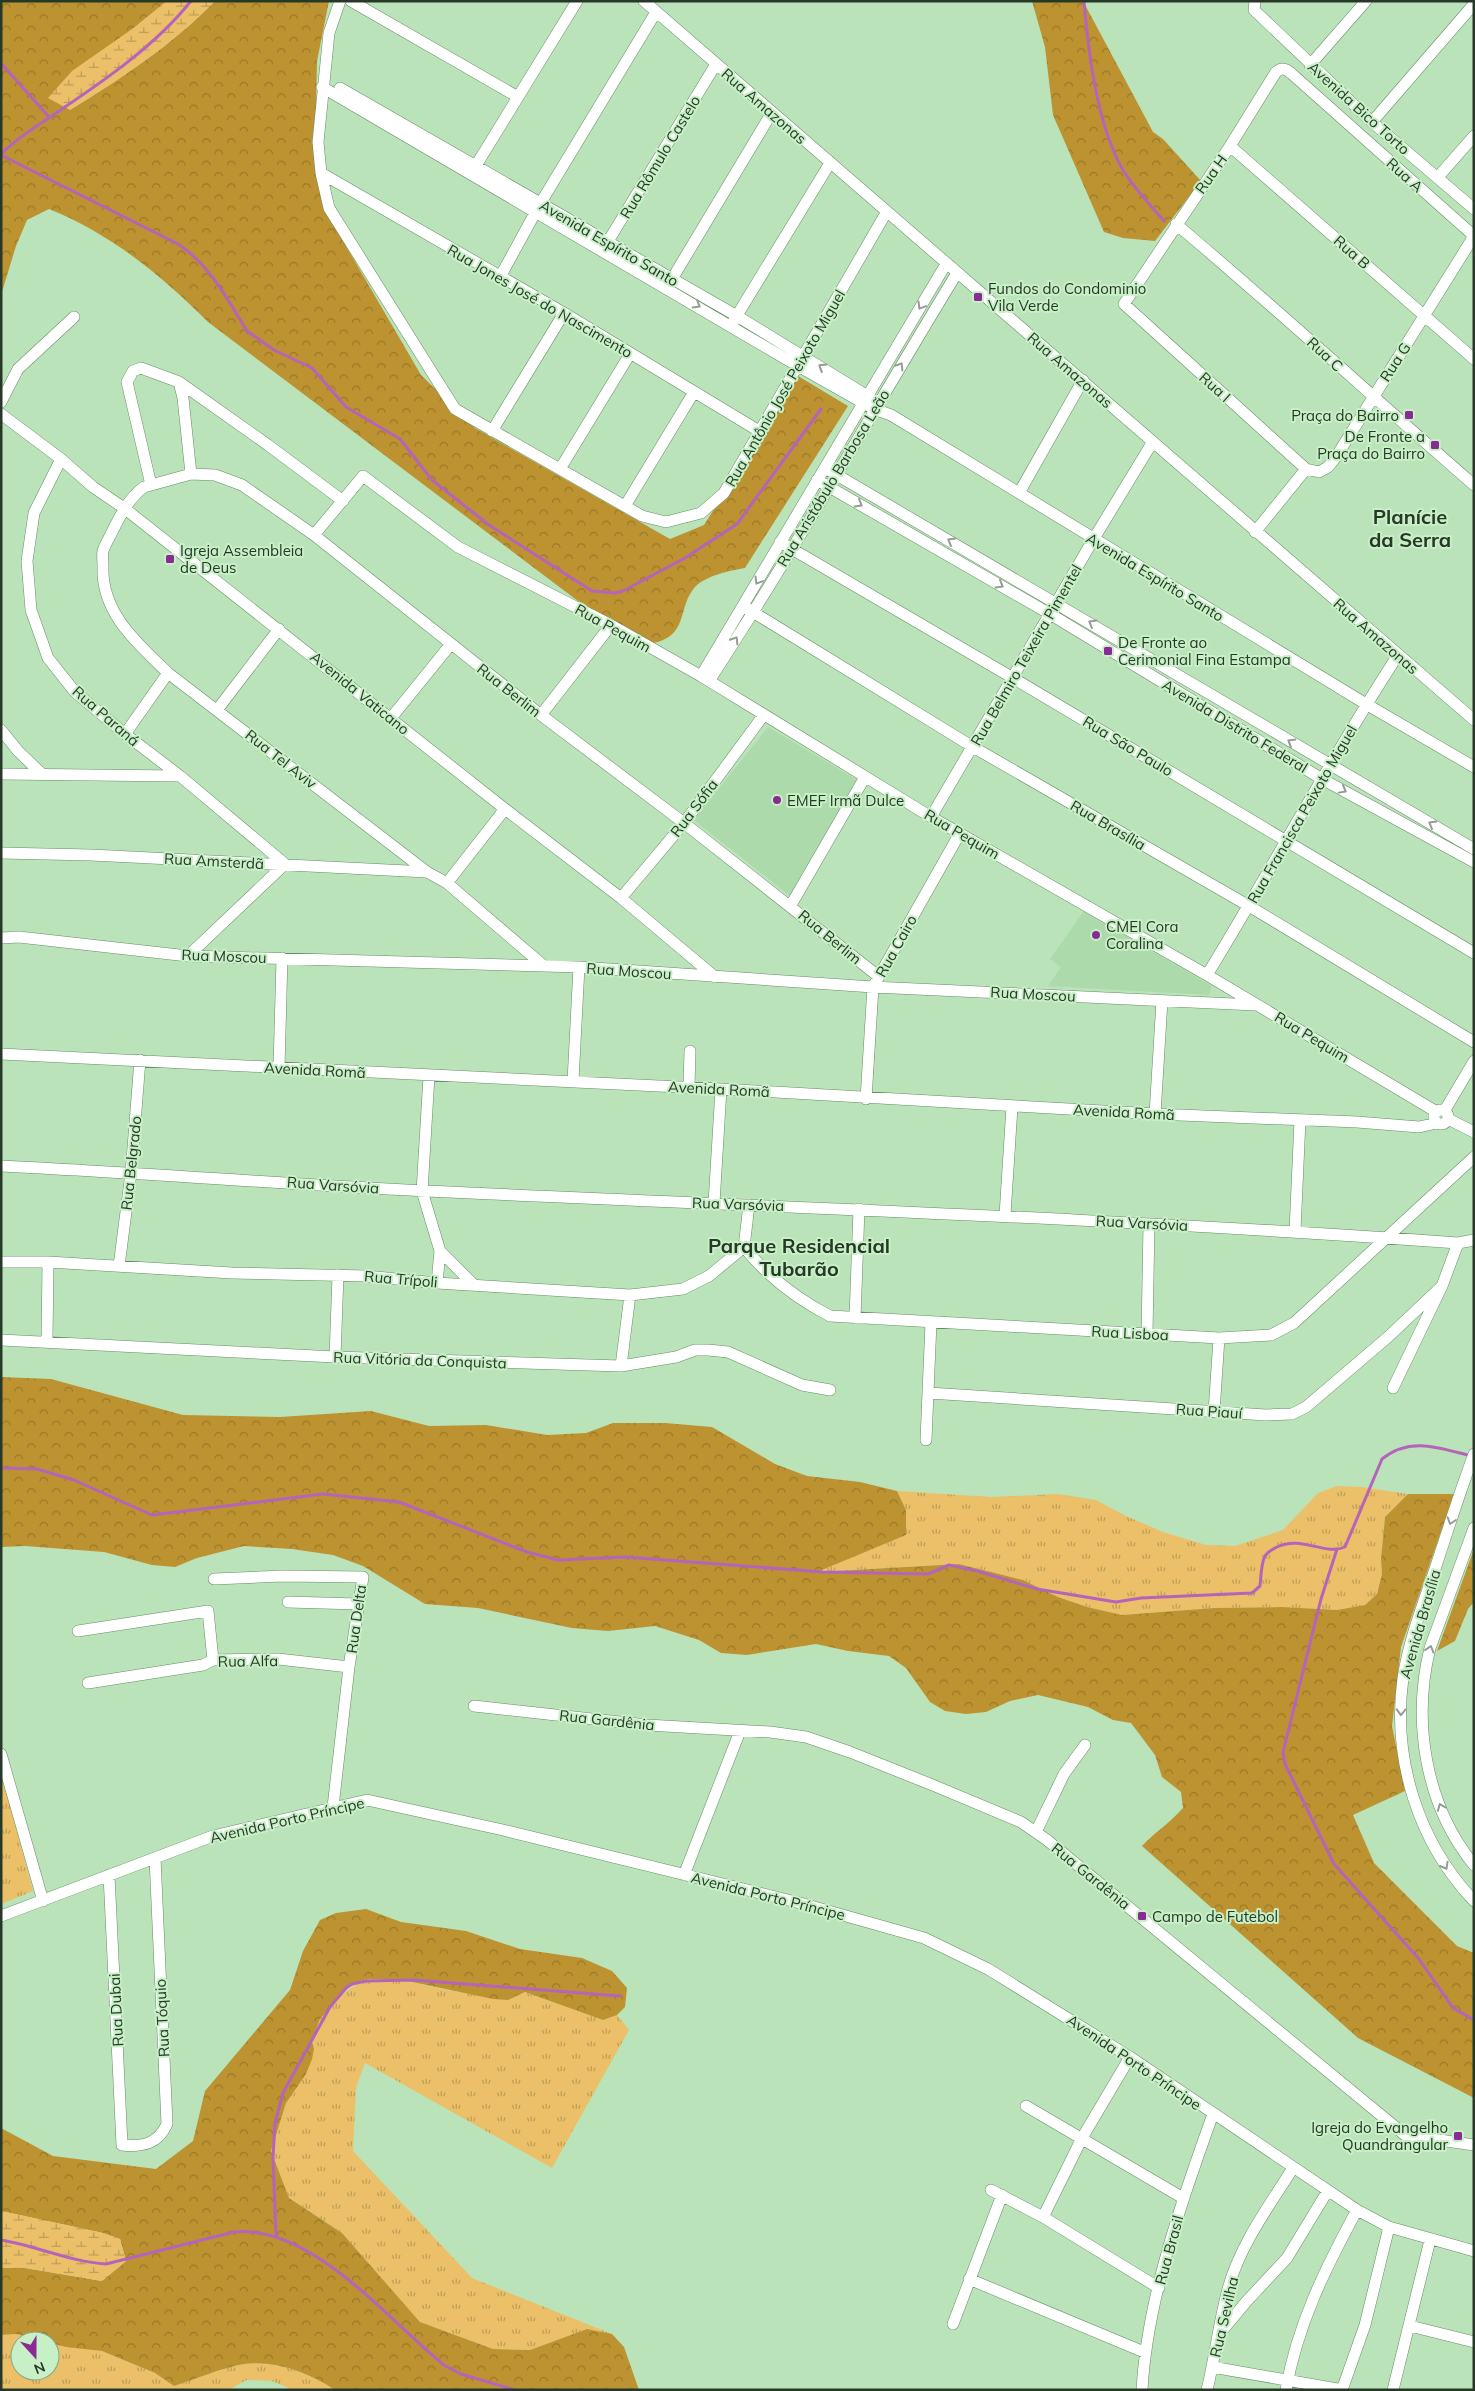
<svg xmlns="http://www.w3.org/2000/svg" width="1475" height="2391" font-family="Mulish,sans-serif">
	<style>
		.built { fill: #acdaaa }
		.grass { fill: url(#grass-tufts) }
		.forest { fill: url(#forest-crowns) }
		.wetland { fill: url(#wetland-marsh) }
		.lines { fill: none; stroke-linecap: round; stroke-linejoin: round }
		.stream { stroke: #b564bc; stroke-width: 3 }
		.minor-casing { stroke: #678d66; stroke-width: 12 }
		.minor { stroke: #fff; stroke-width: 11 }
		.oneway { stroke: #949c94 }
		.poi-dot { fill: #8a2a94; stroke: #c7f0c6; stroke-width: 2 }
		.labels { text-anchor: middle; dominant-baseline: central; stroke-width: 4; stroke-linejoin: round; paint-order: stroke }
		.street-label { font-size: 15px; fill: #283828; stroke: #c7f0c6 }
		.poi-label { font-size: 15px; fill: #283828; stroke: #c7f0c6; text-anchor: start }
		.district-label { font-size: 20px; font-weight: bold; fill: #283828; stroke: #c7f0c6 }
	</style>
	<defs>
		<pattern id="grass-tufts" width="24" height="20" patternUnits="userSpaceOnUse" patternTransform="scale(1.25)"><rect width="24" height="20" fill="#ebc069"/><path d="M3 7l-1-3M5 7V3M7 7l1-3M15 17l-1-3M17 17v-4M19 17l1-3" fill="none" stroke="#be9d56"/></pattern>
		<pattern id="forest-crowns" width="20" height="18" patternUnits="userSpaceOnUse" patternTransform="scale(1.25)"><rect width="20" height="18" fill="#bd9230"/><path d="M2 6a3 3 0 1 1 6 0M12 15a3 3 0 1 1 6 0" fill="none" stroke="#9a7829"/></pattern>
		<pattern id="wetland-marsh" width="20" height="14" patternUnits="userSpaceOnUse" patternTransform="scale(1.25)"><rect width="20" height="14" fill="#ebc069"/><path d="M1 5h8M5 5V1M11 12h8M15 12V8" fill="none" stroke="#be9d56"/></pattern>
	</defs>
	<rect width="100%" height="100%" fill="#bae3b9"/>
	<!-- built -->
	<path class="built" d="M768 727 857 780 790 896 694 820Z
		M1084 911 1212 986 1209 995 1048 986 1061 967 1050 959Z"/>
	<!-- grass -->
	<path class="grass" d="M1337 1486 1361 1487 1408 1494 1385 1517 1381 1559 1382 1574 1377 1594 1365 1605 1337 1610 1282 1607 1214 1608 1122 1615 1087 1607 1058 1597 1023 1580 959 1564 814 1572 906 1535V1510L897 1491 992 1497 1058 1494 1096 1500 1126 1516 1163 1532 1206 1545 1235 1546 1283 1530 1318 1493Z
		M1 1772 33 1891 1 1904Z
		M366 1979H398L442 1989 508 2000 525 1992 603 2020 617 2015 629 2030 552 2168 365 2063 356 2087 353 2151 472 2278 612 2334 587 2329 530 2350 493 2349 420 2322 342 2233 289 2198 271 2151 286 2103 314 2049C307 2020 343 1990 366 1979Z
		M16 2334 41 2341H20V2371H50V2343L102 2351 155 2373 174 2386C196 2379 221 2368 244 2364 275 2360 310 2373 335 2390H293L272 2381 247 2380 228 2390H1V2335Z"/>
	<!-- forest -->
	<path class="forest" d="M1 1H167L135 27 70 110C122 78 172 45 215 1H329L317 61 315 146 329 217 421 375 475 428 670 539 704 525 798 376 848 406 745 568C729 571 707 575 695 587 678 606 688 633 658 642 651 644 639 641 631 641L208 322C161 275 111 234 49 209L27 220 16 246 1 295Z
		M1032 1H1083L1153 132 1163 139 1201 181 1155 241 1123 238 1104 232 1053 115 1045 47Z
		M1 1377 51 1379 183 1415 280 1417 371 1411 429 1426 486 1425 547 1435 586 1433 613 1423H665L712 1427 775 1464 807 1476 860 1482 897 1491 906 1510V1535L817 1572 959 1564 1023 1580 1058 1597 1087 1607 1122 1615 1214 1608 1282 1607 1337 1610 1365 1605 1377 1594 1382 1574 1381 1559 1385 1517 1408 1494H1454L1401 1647 1392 1726 1405 1791 1353 1815 1374 1863 1457 1946 1474 1953V2098L1358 2038 1142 1846C1155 1832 1170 1823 1183 1808L1181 1792 1162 1777 1155 1755 1131 1723 1113 1720 1088 1707 1038 1695 1010 1701 986 1712 966 1714 945 1711 930 1702 906 1668 889 1656 848 1651 816 1644 747 1655 721 1653 699 1640 655 1626 608 1631 572 1628 478 1608 425 1604 363 1566 333 1555 292 1549 244 1546 197 1558 175 1567 152 1565 104 1552 25 1546 1 1547Z
		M1474 1549V1602L1468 1609 1455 1641 1437 1651Z
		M366 1909 401 1922 466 1931 520 1949 582 1958 612 1971 627 1988 625 2007 617 2015 603 2020 525 1992 508 2000 493 1999 398 1979H366L349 1987 320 2019 312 2041 314 2049 312 2059 306 2074 286 2103 271 2151 289 2198 342 2233 420 2322 493 2349 530 2350 587 2329 612 2334 624 2347 639 2390H335C310 2373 275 2360 244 2364 221 2368 196 2379 174 2386L155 2373 102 2351 66 2347 16 2334 1 2335V2268H25L102 2281 126 2261 120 2239 103 2233 1 2211V2128L53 2156 156 2169 193 2141 205 2091 290 1990 303 1951 320 1920 336 1913Z"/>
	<!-- wetland -->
	<path class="wetland" d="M167 1H215C172 45 122 78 70 110L48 98 72 71 135 27Z
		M1 2211 103 2233 120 2239 126 2261 102 2281 25 2268H1Z"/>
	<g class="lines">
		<!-- stream -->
		<path class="stream" d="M1084 1C1088 51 1097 126 1123 170 1134 188 1150 205 1164 221
			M1 63 49 117
			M1 154C22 134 36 127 59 111 105 80 156 45 191 1
			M1 155 178 244C210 265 227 299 247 331L274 350 312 368 346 407 400 439 432 480 489 525 592 591 615 593 623 591 685 558 737 524 821 409
			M1 1468 37 1469 74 1480 152 1515 323 1494 399 1502 527 1552 558 1560 625 1557 823 1572 928 1574 949 1565 977 1571 1037 1589 1116 1602 1141 1598 1252 1593 1260 1586C1261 1578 1261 1563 1265 1556 1268 1551 1273 1549 1277 1547 1301 1535 1325 1556 1345 1547L1382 1459C1410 1436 1440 1448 1471 1456
			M1337 1549 1321 1599 1286 1740 1283 1753 1285 1764 1334 1864 1419 1959 1453 2008 1474 2020
			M276 2236 273 2158 275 2123 283 2093 330 2007 346 1988 352 1984 366 1981 413 1980 620 1996
			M1 2240C37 2246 71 2262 106 2264L234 2232C311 2224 388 2320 444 2365L461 2374 515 2390"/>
		<defs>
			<path id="minor" d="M340 1 329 33 318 142 321 173 329 208 455 409 642 516 666 522 701 513 724 493 886 213
				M351 1 518 97
				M644 1 1474 720
				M1255 1 1254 10 1372 122 1474 209
				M1310 65 1366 1
				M322 87 798 366 874 409 891 415 1366 704 1474 767
				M340 88 737 316 879 403
				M1372 122 1474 4
				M1230 146 1474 359
				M472 172 577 1
				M321 173 564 313 759 431
				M1438 177 1474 136
				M1176 224C1277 309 1374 398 1474 485
				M1474 236 1292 74C1287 69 1282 67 1276 72L1230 146 1124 304 1306 469 1319 472 1328 467 1336 457 1474 236
				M604 248 716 64
				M500 277 540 204 656 12
				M672 279 771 114
				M733 322 830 163
				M179 382 268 445 343 501
				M1 402 18 369 74 317
				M1 414 61 459 93 487 124 508 505 809 621 898 715 977
				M492 431 564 313
				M61 459 34 513 27 561 31 610 48 658 75 692 125 734 180 776 285 864 188 956
				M825 468 1474 849
				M560 469 630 354
				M817 480 1050 614 1322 779 1474 862
				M151 485 127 382 133 371 141 368 179 382 183 398 191 474
				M1019 493 1083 380
				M625 506 694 392
				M1255 532 1306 469
				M314 535 363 476 458 547 611 625 701 676 931 817 1207 975 1435 1111
				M780 542 1013 678 1474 953
				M743 606 973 747 1249 906 1474 1042
				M701 676 946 264
				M709 681C796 548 874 409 957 273
				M217 710 279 629
				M541 715 611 625
				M391 718 451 644
				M1 730 18 751 42 774
				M125 734 168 673
				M1 774 180 776
				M931 817 1093 540 1152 443
				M1 853 91 855 427 872
				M447 883 505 809
				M621 898 684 823 763 716
				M791 905 865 777
				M1 938 19 937 188 956 579 967 873 987 1255 1005
				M544 966 447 883 427 872 168 673C137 643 101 613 103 566 103 561 102 555 103 551 105 544 110 537 113 530 121 514 129 498 144 487L191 474 215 475 242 485 314 535 541 715 684 823 878 976
				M1207 975C1272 869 1330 759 1398 655
				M1 1054 721 1089 1155 1114 1357 1122 1419 1127 1437 1123
				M279 1068 282 958
				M429 1076 422 1191 440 1251 437 1283
				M573 1081 579 967
				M689 1087 690 1051
				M866 1099 873 987 960 833
				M1434 1117a7 7 0 1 1 14 0a7 7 0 1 1-14 0Z
				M1445 1110 1474 1061
				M1155 1114 1162 1001
				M1448 1119 1474 1132
				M1 1166C143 1173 284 1184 426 1191 770 1207 1114 1218 1458 1243L1474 1240
				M714 1203 721 1089
				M1005 1215 1012 1107
				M1295 1231 1300 1120
				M744 1247C768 1277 795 1298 830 1316L1219 1338 1271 1335 1294 1323 1474 1157
				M440 1251 473 1284
				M1 1262H48L232 1273 366 1276 437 1283 630 1295 683 1289 709 1276 744 1247 749 1205
				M119 1266 131 1173 140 1060
				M855 1318 859 1209
				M1147 1335 1149 1224
				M1 1340 335 1357 621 1366 676 1357 695 1350H708L728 1352 802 1385 830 1390
				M47 1341 48 1262
				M335 1357 338 1275
				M621 1366 630 1295
				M1393 1388 1442 1286 1458 1243
				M929 1393 1266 1415 1292 1414 1306 1407 1388 1337 1442 1286
				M1214 1412 1219 1338
				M926 1440 931 1322
				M1474 1454C1460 1491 1448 1530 1435 1569 1423 1604 1409 1640 1403 1678 1392 1759 1418 1842 1474 1901
				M1474 1528 1430 1648C1412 1721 1425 1805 1474 1865
				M214 1579 282 1576 363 1577 349 1667 333 1807
				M288 1602 358 1604
				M78 1631 208 1611 213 1660
				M88 1683 203 1665 213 1660 278 1659 349 1667
				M474 1706 647 1725 770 1732 806 1737 850 1752 935 1786 1021 1822 1047 1840 1405 2135 1474 2145
				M1 1754 43 1901
				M1036 1832 1064 1774 1085 1745
				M109 1875 122 2145C143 2147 158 2144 167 2124L155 1858
				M684 1875 740 1731
				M1 1916 213 1836 367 1800 503 1830 800 1903 924 1938 988 1969 1130 2057 1357 2210 1389 2227 1474 2251
				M1026 2106 1183 2198
				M991 2190 1043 2217 1159 2288
				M1043 2217 1082 2138 1130 2057
				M969 2279 1144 2352
				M953 2324 1002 2195
				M1410 2326 1474 2342
				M1221 2332 1246 2302 1287 2258 1327 2192
				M1212 2367 1343 2390
				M1142 2390C1147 2299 1182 2200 1213 2114
				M1207 2390C1215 2357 1219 2322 1228 2289 1240 2245 1269 2206 1293 2168
				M1286 2390C1297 2325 1326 2267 1357 2210
				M1342 2390 1365 2325 1389 2227
				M1393 2390 1430 2240"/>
		</defs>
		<!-- minor casing -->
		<use href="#minor" class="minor-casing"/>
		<!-- minor -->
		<use href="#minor" class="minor"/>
	</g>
	<!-- one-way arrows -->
	<defs><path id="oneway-chevron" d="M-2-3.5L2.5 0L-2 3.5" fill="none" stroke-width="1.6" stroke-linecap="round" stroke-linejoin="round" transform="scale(1.25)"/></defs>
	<g class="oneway">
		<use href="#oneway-chevron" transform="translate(697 305) rotate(30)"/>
		<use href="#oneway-chevron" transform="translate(921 306) rotate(121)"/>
		<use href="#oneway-chevron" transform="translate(900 366) rotate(-58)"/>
		<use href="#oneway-chevron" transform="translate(822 367) rotate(-148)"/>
		<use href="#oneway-chevron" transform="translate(859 504) rotate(30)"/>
		<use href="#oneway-chevron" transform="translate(951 541) rotate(-150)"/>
		<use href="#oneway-chevron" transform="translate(758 581) rotate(121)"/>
		<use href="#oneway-chevron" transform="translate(1000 585) rotate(30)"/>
		<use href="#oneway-chevron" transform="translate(1092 623) rotate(-149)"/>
		<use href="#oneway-chevron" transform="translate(735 640) rotate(-58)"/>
		<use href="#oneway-chevron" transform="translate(1291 742) rotate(-149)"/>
		<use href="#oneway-chevron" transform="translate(1343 790) rotate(29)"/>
		<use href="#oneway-chevron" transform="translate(1432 824) rotate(-150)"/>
		<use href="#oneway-chevron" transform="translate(1451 1521) rotate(108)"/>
		<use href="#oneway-chevron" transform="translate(1430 1649) rotate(-73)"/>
		<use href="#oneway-chevron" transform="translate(1401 1712) rotate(91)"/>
		<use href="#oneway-chevron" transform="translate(1441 1807) rotate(-111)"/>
		<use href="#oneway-chevron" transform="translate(1445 1866) rotate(60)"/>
	</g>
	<!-- markers -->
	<g class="poi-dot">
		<rect x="973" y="292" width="10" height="10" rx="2.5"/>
		<rect x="1404" y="410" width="10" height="10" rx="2.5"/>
		<rect x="1430" y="440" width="10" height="10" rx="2.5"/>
		<rect x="165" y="554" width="10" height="10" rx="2.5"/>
		<rect x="1103" y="646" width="10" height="10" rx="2.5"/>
		<circle cx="777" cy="800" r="5"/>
		<circle cx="1096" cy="935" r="5"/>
		<rect x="1137" y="1911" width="10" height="10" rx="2.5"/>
		<rect x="1453" y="2131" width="10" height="10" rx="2.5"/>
	</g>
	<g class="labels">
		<!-- street labels -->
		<g class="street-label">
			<text transform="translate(764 106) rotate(41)">Rua Amazonas</text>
			<text transform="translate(1359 108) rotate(42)">Avenida Bico Torto</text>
			<text transform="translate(660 157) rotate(-59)">Rua Rômulo Castelo</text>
			<text transform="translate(1211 174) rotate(-55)">Rua H</text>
			<text transform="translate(1405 175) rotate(42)">Rua A</text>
			<text transform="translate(609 243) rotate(30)">Avenida Espírito Santo</text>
			<text transform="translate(1352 252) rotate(41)">Rua B</text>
			<text transform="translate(540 301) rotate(30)">Rua Jones José do Nascimento</text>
			<text transform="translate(1325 354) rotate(43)">Rua C</text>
			<text transform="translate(1395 362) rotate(-57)">Rua G</text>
			<text transform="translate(1070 370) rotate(41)">Rua Amazonas</text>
			<text transform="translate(1215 387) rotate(42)">Rua I</text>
			<text transform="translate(785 388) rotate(-60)">Rua Antônio José Peixoto Miguel</text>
			<text transform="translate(833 478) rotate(-59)">Rua Aristóbulo Barbosa Leão</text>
			<text transform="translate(1155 577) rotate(31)">Avenida Espírito Santo</text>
			<text transform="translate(613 628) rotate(29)">Rua Pequim</text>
			<text transform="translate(1376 636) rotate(41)">Rua Amazonas</text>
			<text transform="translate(1026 655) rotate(-60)">Rua Belmiro Teixeira Pimentel</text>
			<text transform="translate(509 690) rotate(38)">Rua Berlim</text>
			<text transform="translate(360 693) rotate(39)">Avenida Vaticano</text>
			<text transform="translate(106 716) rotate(41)">Rua Paraná</text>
			<text transform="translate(1235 726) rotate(31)">Avenida Distrito Federal</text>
			<text transform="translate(1128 746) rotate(31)">Rua São Paulo</text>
			<text transform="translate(281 759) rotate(38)">Rua Tel Aviv</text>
			<text transform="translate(694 808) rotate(-53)">Rua Sófia</text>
			<text transform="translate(1302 814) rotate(-60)">Rua Francisca Peixoto Miguel</text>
			<text transform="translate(1108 825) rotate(30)">Rua Brasília</text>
			<text transform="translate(962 834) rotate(30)">Rua Pequim</text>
			<text transform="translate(214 861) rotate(3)">Rua Amsterdã</text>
			<text transform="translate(830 937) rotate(39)">Rua Berlim</text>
			<text transform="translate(896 946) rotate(-61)">Rua Cairo</text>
			<text transform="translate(224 956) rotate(2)">Rua Moscou</text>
			<text transform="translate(629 971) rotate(4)">Rua Moscou</text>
			<text transform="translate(1033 994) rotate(3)">Rua Moscou</text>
			<text transform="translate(1312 1037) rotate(31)">Rua Pequim</text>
			<text transform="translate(315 1070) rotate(3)">Avenida Romã</text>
			<text transform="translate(719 1089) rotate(3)">Avenida Romã</text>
			<text transform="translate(1124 1112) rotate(3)">Avenida Romã</text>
			<text transform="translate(131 1163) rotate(-84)">Rua Belgrado</text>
			<text transform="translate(333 1185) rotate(4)">Rua Varsóvia</text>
			<text transform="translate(738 1204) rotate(2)">Rua Varsóvia</text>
			<text transform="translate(1142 1223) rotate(3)">Rua Varsóvia</text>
			<text transform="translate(401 1279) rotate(5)">Rua Trípoli</text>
			<text transform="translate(1130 1333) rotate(3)">Rua Lisboa</text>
			<text transform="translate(420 1360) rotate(2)">Rua Vitória da Conquista</text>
			<text transform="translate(1209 1411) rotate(4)">Rua Piauí</text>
			<text transform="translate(356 1619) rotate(-82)">Rua Delta</text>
			<text transform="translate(1420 1624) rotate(-74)">Avenida Brasília</text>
			<text transform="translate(248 1661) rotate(-1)">Rua Alfa</text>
			<text transform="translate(607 1720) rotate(6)">Rua Gardênia</text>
			<text transform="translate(287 1820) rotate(-13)">Avenida Porto Príncipe</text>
			<text transform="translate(1091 1876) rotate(39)">Rua Gardênia</text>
			<text transform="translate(768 1896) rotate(14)">Avenida Porto Príncipe</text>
			<text transform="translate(116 2010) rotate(-93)">Rua Dubai</text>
			<text transform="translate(162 2018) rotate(-93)">Rua Tóquio</text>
			<text transform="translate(1134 2062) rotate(34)">Avenida Porto Príncipe</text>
			<text transform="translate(1169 2250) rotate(-75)">Rua Brasil</text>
			<text transform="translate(1224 2317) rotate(-77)">Rua Sevilha</text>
		</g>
		<!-- poi labels -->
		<g class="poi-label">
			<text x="988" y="288">Fundos do Condominio<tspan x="988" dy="17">Vila Verde</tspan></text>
			<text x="1399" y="415" text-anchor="end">Praça do Bairro</text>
			<text x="1425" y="436" text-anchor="end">De Fronte a<tspan x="1425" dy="17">Praça do Bairro</tspan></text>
			<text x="180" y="550">Igreja Assembleia<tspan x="180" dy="17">de Deus</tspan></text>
			<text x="1118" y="642">De Fronte ao<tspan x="1118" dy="17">Cerimonial Fina Estampa</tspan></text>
			<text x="787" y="800">EMEF Irmã Dulce</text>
			<text x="1106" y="926">CMEI Cora<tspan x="1106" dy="17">Coralina</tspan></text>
			<text x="1152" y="1916">Campo de Futebol</text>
			<text x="1448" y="2127" text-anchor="end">Igreja do Evangelho<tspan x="1448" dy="17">Quandrangular</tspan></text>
		</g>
		<!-- district labels -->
		<g class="district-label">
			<text x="1410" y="516">Planície<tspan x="1410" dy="23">da Serra</tspan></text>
			<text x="799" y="1245">Parque Residencial<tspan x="799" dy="23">Tubarão</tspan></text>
		</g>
	</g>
	<!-- border -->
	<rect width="1475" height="2391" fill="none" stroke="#283828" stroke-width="5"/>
	<!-- north arrow -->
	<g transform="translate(35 2356) rotate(159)"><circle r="24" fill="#c7f0c6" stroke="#87a687"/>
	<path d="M0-4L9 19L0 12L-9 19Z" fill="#8a2a94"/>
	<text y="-8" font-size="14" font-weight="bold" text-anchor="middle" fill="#283828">N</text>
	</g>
</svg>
